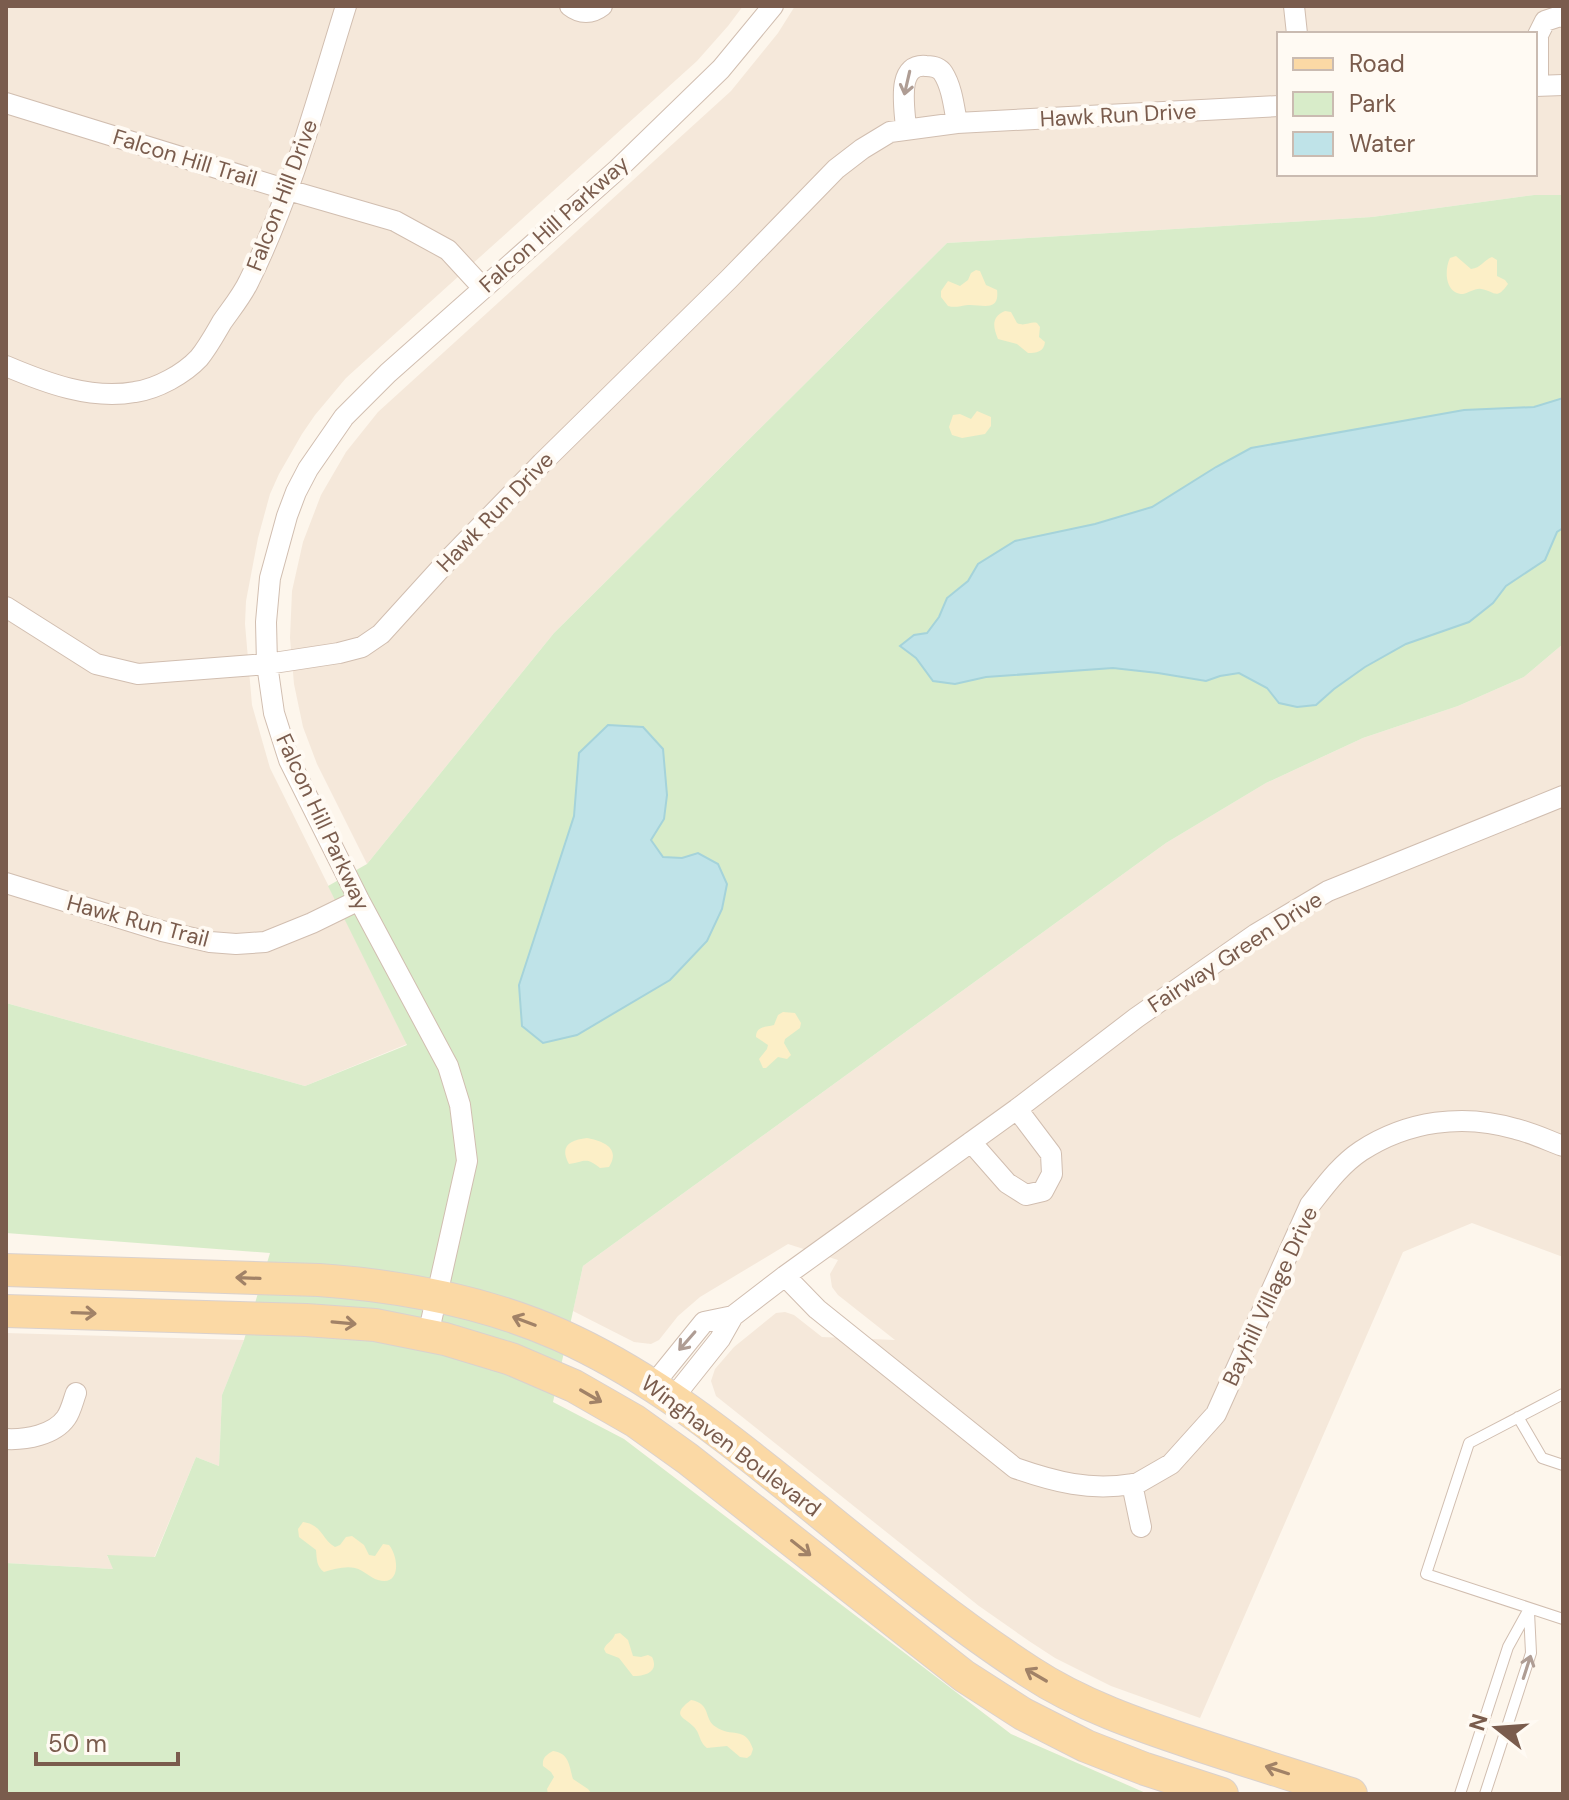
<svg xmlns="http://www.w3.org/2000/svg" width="1569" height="1800" font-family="'DM Sans',sans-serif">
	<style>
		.residential { fill: #f5e8da; fill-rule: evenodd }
		.green { fill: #d8ecc9 }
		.sand { fill: #fcefc7 }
		.water { fill: #bfe3e8; stroke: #a5d3da; stroke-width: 2 }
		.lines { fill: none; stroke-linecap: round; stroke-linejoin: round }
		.service-casing { stroke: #d1beb0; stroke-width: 12 }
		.minor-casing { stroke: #d1beb0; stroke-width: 22 }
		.primary-casing { stroke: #dad1cd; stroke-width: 34 }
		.service { stroke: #fff; stroke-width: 10 }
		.minor { stroke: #fff; stroke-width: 20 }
		.primary { stroke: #fbd9a5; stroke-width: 32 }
		.oneway { stroke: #af9d94 }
		.oneway2 { stroke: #a18267 }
		.labels { text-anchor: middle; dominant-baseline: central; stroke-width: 8; stroke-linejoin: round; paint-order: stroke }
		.street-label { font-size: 22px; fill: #7a5c4d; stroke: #fffaf3 }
	</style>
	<rect width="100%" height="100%" fill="#fdf6ec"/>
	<!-- residential -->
	<path class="residential" d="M6 6H743L728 26 697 61 346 378 315 415 302 434 279 474 270 494 258 538 246 601 245 624 252 705 270 768 407 1044 305 1086 6 1003Z
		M795 6H1563V195H1534L1372 217 947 243 554 633 367 864 317 764 303 727 294 684 290 638 292 591 303 542 321 495 346 452 378 412 731 91 778 33ZM1279 34H1535V174H1279Z
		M1563 644V1257L1472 1223 1403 1252 1200 1718 1111 1686 1055 1658 1029 1641 979 1606 716 1396 711 1381 715 1369 734 1347 776 1313 785 1312 794 1315 822 1337 895 1340 838 1295 832 1287 830 1274 838 1260 788 1244 700 1297 678 1316 659 1340 651 1344 634 1342 573 1311 583 1266 1166 843 1266 783 1363 738 1458 706 1524 677Z
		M6 1333 244 1340 222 1395 219 1466 196 1457 154 1558 107 1556 114 1569 6 1563Z"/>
	<!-- green -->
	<path class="green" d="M1534 195H1563V644L1524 677 1458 706 1363 738 1266 783 1166 843 583 1266 553 1402 624 1439 1011 1734 1148 1794H6V1563L113 1569 107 1555 155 1557 196 1457 219 1466 222 1395 244 1340 270 1253 6 1233V1003L305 1086 407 1045 328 886 367 864 554 633 947 243 1372 217Z"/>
	<!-- sand -->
	<path class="sand" d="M1456 256 1471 269C1481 268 1484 260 1492 257L1497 260V276L1505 280 1508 284C1496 301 1495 291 1481 289 1475 288 1469 293 1463 294 1445 294 1444 270 1450 258Z
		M976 270 980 271 986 285 997 290C1000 313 981 304 968 305 960 306 955 308 948 306L941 297V291L948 281 960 286 968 280 971 273Z
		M1005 311 1011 312 1017 323C1025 327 1030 321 1037 323L1040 327 1039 337 1045 342C1044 352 1036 353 1028 353L1017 344 998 339C993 327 991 317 1005 311Z
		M977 411 991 417V426L985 434 962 438 952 435 949 427 953 415 960 414 971 419Z
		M783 1012 795 1013 801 1023 800 1028 785 1039 784 1043 791 1055 787 1059 778 1057 766 1068H763L759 1059 767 1049 768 1045 756 1037C756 1026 766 1027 774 1025L778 1015Z
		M587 1138C603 1141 621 1148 609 1167L600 1168C585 1156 585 1162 569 1164 559 1146 570 1140 587 1138Z
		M303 1522C323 1525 321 1539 335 1547L340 1545 346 1537 352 1536 364 1545 369 1555 375 1556 383 1544 389 1545C399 1557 401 1587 378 1580 370 1578 364 1570 355 1568 345 1566 334 1569 324 1572 316 1566 317 1559 316 1550L299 1537 298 1529Z
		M620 1633 628 1640 633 1656 641 1657 648 1655 652 1657C659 1671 647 1676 633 1676L619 1658 606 1653 604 1649C606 1643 613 1641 615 1634Z
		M691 1700C712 1704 703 1719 716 1727 731 1738 745 1725 753 1749L751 1755 747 1758 740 1757 727 1746 707 1748C700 1742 701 1739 697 1731 689 1717 667 1718 691 1700Z
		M553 1751C569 1753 569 1765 573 1779L588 1789 592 1794H548L547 1789 554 1777 551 1772 543 1766C542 1758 546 1755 553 1751Z"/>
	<!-- water -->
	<path class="water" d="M1563 398V528L1557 532 1545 560 1506 586 1493 603 1469 622 1406 644 1365 667 1334 689 1316 705 1297 707 1279 703 1267 688 1239 673 1220 676 1206 681 1158 673 1113 668 986 677 955 684 933 681 916 658 900 646 914 635 927 633 939 617 947 598 968 581 978 564 1015 541 1095 524 1152 507 1216 467 1251 448 1464 410 1534 407Z
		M608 725 643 727 663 749 667 795 664 819 651 840 663 857 682 858 698 853 718 864 727 884 722 909 707 941 670 980 577 1035 543 1043 522 1026 519 985 574 816 579 753Z"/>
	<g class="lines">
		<defs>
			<path id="service" d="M1563 1394 1469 1443 1426 1574 1563 1619
				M1518 1417 1542 1458 1563 1465
				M1460 1794 1508 1647 1529 1609
				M1485 1794 1531 1653 1529 1612"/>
			<path id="minor" d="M570 6C580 14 592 14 602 6
				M1294 6 1297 34
				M1535 86 1563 85
				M1538 86V35L1545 21 1560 16 1563 17
				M6 103 288 190 395 221 448 250 483 288
				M906 129C905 109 895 63 926 66 933 66 939 67 943 73 952 87 954 107 957 123
				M6 366C46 383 91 400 135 392 157 389 184 374 199 358 208 347 215 334 222 322 231 309 242 296 249 281 292 194 317 99 346 6
				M6 607 96 664 138 674 267 664 339 653 362 647 381 634 450 558 542 463 729 279 836 169 862 149 890 132 957 123 1279 106
				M6 883 162 931 210 942 236 944 265 942 312 923 359 900
				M971 1142 1007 1183 1026 1195 1043 1191 1052 1174 1051 1154 1017 1109
				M785 1276 817 1309 1015 1468C1055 1482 1090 1491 1132 1484L1138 1483 1171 1464 1216 1414 1310 1205C1325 1186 1340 1165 1361 1151 1407 1121 1463 1113 1516 1129 1532 1133 1547 1140 1563 1146
				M428 1335 467 1161 460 1105 448 1066 359 900 289 760 274 713 267 664 266 622 270 578 287 516 296 492 308 469 344 417 388 373 618 169 721 69 773 6
				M653 1385 704 1322 733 1316
				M673 1398 720 1339 733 1316 785 1276 1017 1109 1136 1018 1256 934 1328 891 1563 796
				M6 1439C26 1440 54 1435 66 1418 71 1411 73 1401 76 1393
				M1132 1484 1141 1527"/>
			<path id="primary" d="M6 1270 319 1280C402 1286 484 1301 560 1335 638 1370 705 1420 771 1473 856 1541 939 1613 1030 1672 1080 1705 1139 1725 1196 1744 1247 1761 1299 1777 1351 1794
				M6 1311 306 1320 375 1325 445 1339 511 1359 574 1386 635 1421 688 1459 964 1676 1023 1714 1086 1746 1145 1769 1222 1794"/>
		</defs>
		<!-- service casing -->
		<use href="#service" class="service-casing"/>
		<!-- minor casing -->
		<use href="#minor" class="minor-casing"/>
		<!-- primary casing -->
		<use href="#primary" class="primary-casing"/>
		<!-- service -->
		<use href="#service" class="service"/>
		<!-- minor -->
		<use href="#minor" class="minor"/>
		<!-- primary -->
		<use href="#primary" class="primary"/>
	</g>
	<!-- one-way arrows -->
	<defs><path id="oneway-shaft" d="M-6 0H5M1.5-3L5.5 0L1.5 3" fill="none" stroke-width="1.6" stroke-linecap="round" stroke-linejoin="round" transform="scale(2)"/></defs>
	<g class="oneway">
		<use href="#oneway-shaft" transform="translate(907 83) rotate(103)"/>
		<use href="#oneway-shaft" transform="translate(687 1341) rotate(131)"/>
		<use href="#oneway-shaft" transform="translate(1527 1667) rotate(-72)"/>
	</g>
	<g class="oneway2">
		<use href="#oneway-shaft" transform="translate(248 1278) rotate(-178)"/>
		<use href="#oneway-shaft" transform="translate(84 1313) rotate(2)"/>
		<use href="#oneway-shaft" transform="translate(524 1321) rotate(-159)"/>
		<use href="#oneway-shaft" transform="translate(344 1323) rotate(5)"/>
		<use href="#oneway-shaft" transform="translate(591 1396) rotate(30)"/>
		<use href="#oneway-shaft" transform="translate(801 1548) rotate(38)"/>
		<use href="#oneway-shaft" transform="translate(1036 1675) rotate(-150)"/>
		<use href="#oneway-shaft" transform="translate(1277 1770) rotate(-162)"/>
	</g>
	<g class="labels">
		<!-- street labels -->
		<g class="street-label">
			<text transform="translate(1118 115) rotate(-3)">Hawk Run Drive</text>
			<text transform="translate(185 158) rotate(17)">Falcon Hill Trail</text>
			<text transform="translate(282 195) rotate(-69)">Falcon Hill Drive</text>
			<text transform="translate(554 224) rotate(-42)">Falcon Hill Parkway</text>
			<text transform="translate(495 512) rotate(-46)">Hawk Run Drive</text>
			<text transform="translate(323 822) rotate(65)">Falcon Hill Parkway</text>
			<text transform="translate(138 921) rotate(15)">Hawk Run Trail</text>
			<text transform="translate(1235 952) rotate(-33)">Fairway Green Drive</text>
			<text transform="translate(1270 1296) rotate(-65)">Bayhill Village Drive</text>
			<text transform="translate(731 1446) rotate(37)">Winghaven Boulevard</text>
		</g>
	</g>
	<!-- border -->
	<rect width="1569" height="1800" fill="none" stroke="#7a5c4d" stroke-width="16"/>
	<!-- legend -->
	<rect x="1277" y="32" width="260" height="144" fill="#fffaf3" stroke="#cabbb1" stroke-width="2"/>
	<rect x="1293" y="58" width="40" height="12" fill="#fbd9a5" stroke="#cabbb1" stroke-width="2"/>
	<text x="1349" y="72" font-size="24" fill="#7a5c4d">Road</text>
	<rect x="1293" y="92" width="40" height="24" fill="#d8ecc9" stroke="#cabbb1" stroke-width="2"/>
	<text x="1349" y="112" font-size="24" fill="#7a5c4d">Park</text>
	<rect x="1293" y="132" width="40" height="24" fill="#bfe3e8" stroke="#cabbb1" stroke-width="2"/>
	<text x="1349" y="152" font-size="24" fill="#7a5c4d">Water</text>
	<!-- north arrow -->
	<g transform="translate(1497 1728) rotate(287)" stroke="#fffaf3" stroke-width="6" paint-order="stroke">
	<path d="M0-6L14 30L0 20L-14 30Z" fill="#7a5c4d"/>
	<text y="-12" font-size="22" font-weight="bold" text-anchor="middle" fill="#7a5c4d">N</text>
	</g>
	<!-- scale -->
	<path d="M36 1752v12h142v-12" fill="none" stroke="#7a5c4d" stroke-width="4"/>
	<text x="48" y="1752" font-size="24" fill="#7a5c4d" stroke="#fffaf3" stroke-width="6" paint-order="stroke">50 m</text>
</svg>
